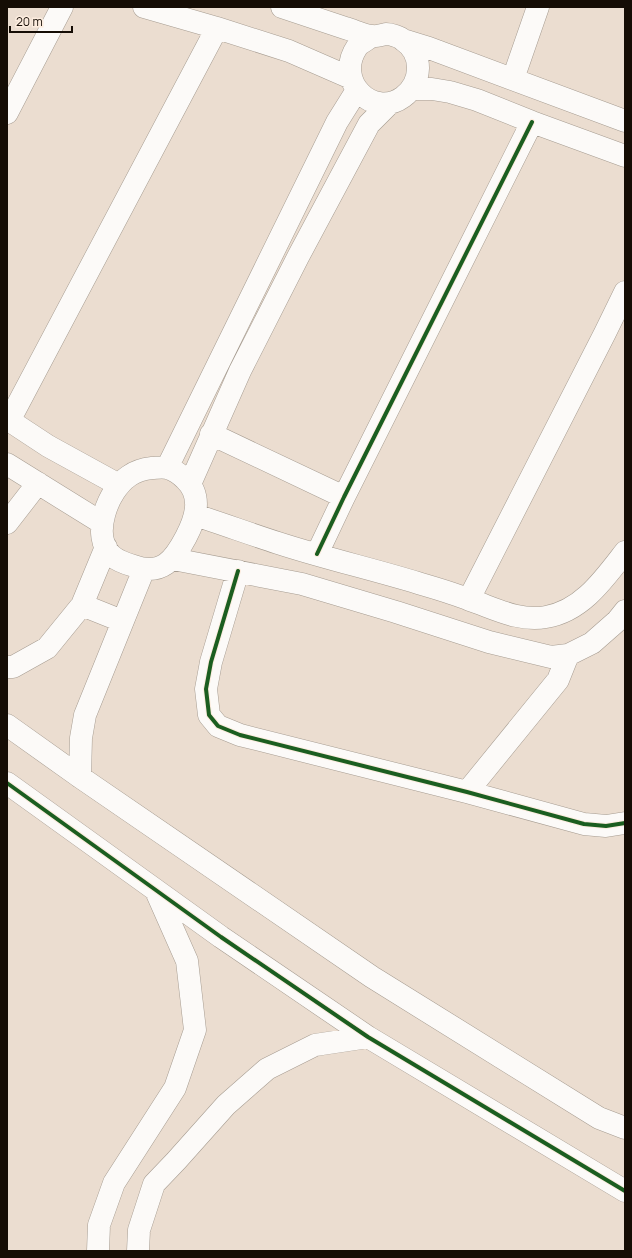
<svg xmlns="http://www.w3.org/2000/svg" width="632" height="1258" font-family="Manrope,sans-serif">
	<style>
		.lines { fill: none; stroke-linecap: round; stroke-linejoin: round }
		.minor-casing { stroke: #a69c91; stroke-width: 23 }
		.minor { stroke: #fcfaf8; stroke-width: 22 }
		.cycleway-casing { stroke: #fcecde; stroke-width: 6 }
		.cycleway { stroke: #1b5e20; stroke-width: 4 }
	</style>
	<rect width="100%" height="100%" fill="#ebddd0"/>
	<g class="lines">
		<defs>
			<path id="minor" d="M144 7 217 28 289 51 351 78
				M282 7C303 14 324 21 345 28 353 30 363 35 371 36 376 37 381 35 386 34 391 34 400 37 403 40 424 54 422 83 403 97 373 119 334 81 357 47 360 43 367 40 372 36
				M403 40 429 48 625 121
				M513 79 538 7
				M412 89H432L450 92 477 100 532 122 625 156
				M7 113 62 7
				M7 419 48 446 119 485
				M9 421 217 28
				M211 434 344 497
				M7 464 102 523
				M152 468C156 468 162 467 167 468 174 470 180 474 185 479 203 496 196 518 186 537 174 560 162 576 134 566 127 564 118 561 112 556 90 536 108 490 129 476 136 471 143 469 152 468Z
				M167 468 337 122 357 90
				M190 484 240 371 298 257 369 124 390 103
				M195 515C223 524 250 534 278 543 324 558 372 569 418 583 435 588 453 593 470 600 494 608 519 622 546 617 582 611 604 579 625 552
				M7 523 38 483
				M317 554 344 497 532 122
				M173 559 302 584 396 612 489 642 551 657 568 655 592 643 617 621 625 611
				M238 571 211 662 206 689 209 715 218 726 240 735 467 792 584 824 606 826 625 823
				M469 599 605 333 625 292
				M82 605 122 621
				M7 667H13L47 648 82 605 106 547
				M7 725 80 777 372 977 599 1118 625 1128
				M80 777 81 738 85 715 144 569
				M7 783 221 937 368 1037 625 1191
				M467 792 558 680 568 655
				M98 1251 99 1225 114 1183 175 1088 195 1030 187 961 156 891
				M138 1251 139 1230 154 1184 176 1161 226 1105 267 1069 315 1045 368 1037"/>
		</defs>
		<!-- minor casing -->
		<use href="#minor" class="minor-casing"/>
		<!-- minor -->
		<use href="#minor" class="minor"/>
		<defs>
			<path id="cycleway" d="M317 554 344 497 532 122
				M238 571 211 662 206 689 209 715 218 726 240 735 467 792 584 824 606 826 625 823
				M7 783 221 937 368 1037 625 1191"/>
		</defs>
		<!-- cycleway casing -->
		<use href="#cycleway" class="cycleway-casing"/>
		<!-- cycleway -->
		<use href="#cycleway" class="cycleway"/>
	</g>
	<!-- border -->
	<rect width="632" height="1258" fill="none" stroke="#150d05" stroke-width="16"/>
	<!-- scale -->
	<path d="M10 26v6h62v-6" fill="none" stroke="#150d05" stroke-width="2"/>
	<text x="16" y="26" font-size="12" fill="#150d05" stroke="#fcecde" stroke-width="3" paint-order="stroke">20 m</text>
</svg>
